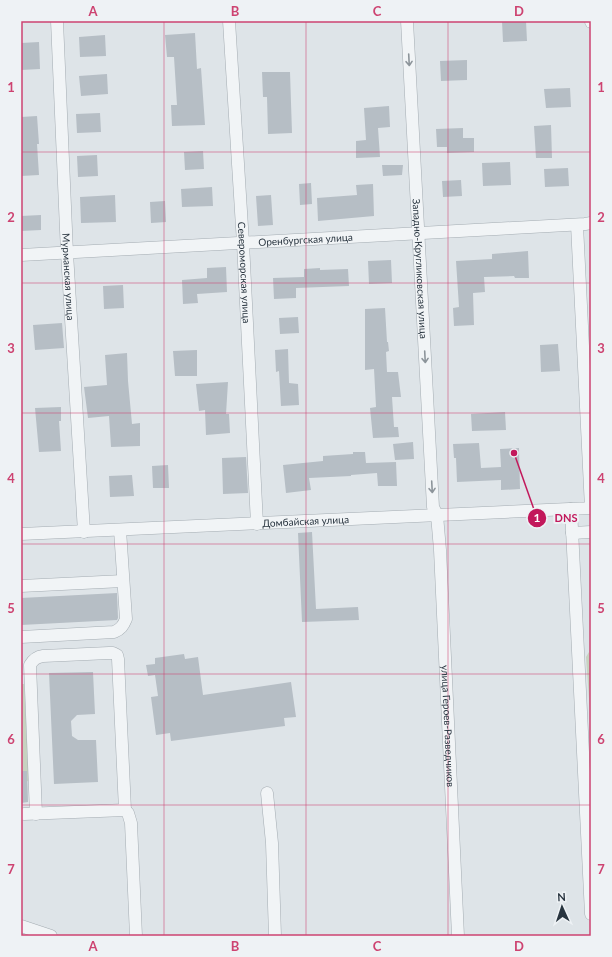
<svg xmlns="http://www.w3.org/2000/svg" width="612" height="957" font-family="Lato,sans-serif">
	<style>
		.green { fill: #c7d2c0 }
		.building { fill: #b6bec5 }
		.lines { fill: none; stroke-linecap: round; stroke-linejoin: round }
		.minor-casing { stroke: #a4acb2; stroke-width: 13 }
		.minor { stroke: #f1f4f6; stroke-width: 12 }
		.oneway { stroke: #8c949a }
		.grid { fill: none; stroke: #cd4371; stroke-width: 1; stroke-opacity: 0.55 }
		.labels { text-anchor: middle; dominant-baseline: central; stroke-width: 4; stroke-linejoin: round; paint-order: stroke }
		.street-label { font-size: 10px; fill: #28343f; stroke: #eef2f5 }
		.leader { fill: none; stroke: #c2185b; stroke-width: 1.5 }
		.callout-dot { fill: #c2185b; stroke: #eef2f5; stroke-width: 1.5 }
		.mark-label { font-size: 12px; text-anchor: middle; font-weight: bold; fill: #fff }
		.callout-label { font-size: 11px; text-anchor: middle; font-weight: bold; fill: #c2185b; stroke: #eef2f5; stroke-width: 4; stroke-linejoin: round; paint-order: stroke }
		.neatline { fill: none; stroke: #cd4371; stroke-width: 1.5 }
		.grid-label { font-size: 13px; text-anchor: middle; font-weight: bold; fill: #cd4371 }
	</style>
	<rect width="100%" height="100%" fill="#dee4e8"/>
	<!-- green -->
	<path class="green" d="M589 652 591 688V726L586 657Z
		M21 684H24L29 781 21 782Z"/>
	<!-- building -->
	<path class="building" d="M502 21H526L527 41 503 42Z
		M195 33 197 69 201 68 205 125 172 126 171 105H177L174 57H167L165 35Z
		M105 35 106 56 80 57 79 37Z
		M39 42 40 69 21 70V43Z
		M467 60V80L441 81 440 61Z
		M262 72H290L292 133 268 134 267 97H263Z
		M107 74 108 94 81 96 79 76Z
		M570 88 571 107 546 108 544 89Z
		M389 106 390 127 378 128 380 157 356 158V141L366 140 364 108Z
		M100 113 101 132 77 133 76 114Z
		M37 116 39 144H37L39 175 21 176V117Z
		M551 125 552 158H536L534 126Z
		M463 128V138H474V152L447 153V147H437L436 129Z
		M203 151 204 169 185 170 184 152Z
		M97 155 98 176 78 177 77 156Z
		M510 162 511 185 483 186 482 163Z
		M382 165H403L402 175 383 176Z
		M568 168 569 186 545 187 544 169Z
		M461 180 462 196 443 197 442 181Z
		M311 183 312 204 300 205 299 184Z
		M373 184 374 216 318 221 317 198 357 195 356 185Z
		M212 187 213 206 182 207 181 189Z
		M115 195 116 222 81 223 80 197Z
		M271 195 273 225 258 226 256 196Z
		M165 201 166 222 151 223 150 202Z
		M41 215V230L21 231V216Z
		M528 251 529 278H515L514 276 484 277 485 292 473 293 474 325 454 326 453 308 459 307 456 261 492 259V254Z
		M391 260 392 283 369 284 368 261Z
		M226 267 227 292 197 294 198 303 183 304 182 280 207 278V268Z
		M320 268V270L348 269 349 286 296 288V298L274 299 273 278 304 277V269Z
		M123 285 124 308 104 309 103 286Z
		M385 308 387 342H388L389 351 386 352 387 372H398L401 397H392L394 427H398L399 437 373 438 370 408 376 407 374 369 365 370V309Z
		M298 317 299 333 280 334 279 318Z
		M62 323 64 348 35 350 33 325Z
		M558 344 560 371 541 372 540 345Z
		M288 349 289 383 298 384 299 405 281 406 279 371 276 372 275 350Z
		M197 350V376H175L173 351Z
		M127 353 128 381 132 424 140 423V446L111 447 109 416 88 418 84 387 107 385 105 355Z
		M228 382 226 414H229L230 433 206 435 205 410 199 411 196 384Z
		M61 407V421H59L61 451 39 452 35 408Z
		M505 412 506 430 472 431 471 414Z
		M413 442 414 459 395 460 393 444Z
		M479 443 481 468 501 467 500 449 519 448 520 489 501 490V480L457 482 456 458H454L453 444Z
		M353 452H365L366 463 396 462 397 486H378L377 473 351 475V476L309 478 311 490 286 493 283 465 323 461V456L353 454Z
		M246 457 248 493 223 494 222 458Z
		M168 465 169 488H153L152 466Z
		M132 475 134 496 110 497 109 476Z
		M312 532 316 609 358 607 359 620 302 622 298 533Z
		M117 593 118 618 117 620 21 625V598Z
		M184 654 185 659 198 657 203 695 291 682 296 717 284 718 285 726 171 741 170 733 156 735 151 697 158 696 155 675 148 676 146 665 155 664V658Z
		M93 672 95 714 77 715 71 721 72 736 78 740H96L98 782 54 784 49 673Z
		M21 771H27L28 802 21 803Z"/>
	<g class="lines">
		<defs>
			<g id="minor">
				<path id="s1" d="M57 21 67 253 84 532"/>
				<path id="s2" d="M229 21 243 243 257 524"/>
				<path id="s3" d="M407 21 433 507 437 515 440 550 458 936"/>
				<path d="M591 21V22"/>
				<path id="s4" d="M21 255 585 224 591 223"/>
				<path d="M571 509 591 914"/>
				<path d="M572 533 591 532"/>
				<path id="s5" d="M21 534 591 508 577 225"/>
				<path d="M21 586 123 581"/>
				<path d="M21 637 114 632C121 629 123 626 126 619L120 530"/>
				<path d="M267 793 272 843 275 936"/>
				<path d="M24 814 125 810 128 813 131 823 136 936"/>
				<path d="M36 814 30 665C33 660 36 657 43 656L109 653H113L117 655 118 659 125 810"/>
				<path d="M21 926 51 936"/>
			</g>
		</defs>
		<!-- minor casing -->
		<use href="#minor" class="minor-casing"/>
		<!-- minor -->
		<use href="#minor" class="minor"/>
	</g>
	<!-- one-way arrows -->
	<defs><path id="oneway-shaft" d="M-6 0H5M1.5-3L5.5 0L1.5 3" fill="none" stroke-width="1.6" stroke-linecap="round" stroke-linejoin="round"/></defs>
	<g class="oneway">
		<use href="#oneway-shaft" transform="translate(409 60) rotate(87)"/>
		<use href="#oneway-shaft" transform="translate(425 357) rotate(87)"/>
		<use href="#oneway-shaft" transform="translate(432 487) rotate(87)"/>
	</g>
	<!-- grid -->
	<path class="grid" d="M164 21V936M306 21V936M448 21V936M21 152H591M21 283H591M21 413H591M21 544H591M21 674H591M21 805H591"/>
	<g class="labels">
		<!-- street labels -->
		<g class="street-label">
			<text stroke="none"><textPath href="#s4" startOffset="285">Оренбургская улица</textPath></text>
			<text stroke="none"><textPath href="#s3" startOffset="248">Западно-Кругликовская улица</textPath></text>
			<text stroke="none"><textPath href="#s2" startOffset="252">Североморская улица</textPath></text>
			<text stroke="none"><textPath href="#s1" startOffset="256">Мурманская улица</textPath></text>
			<text stroke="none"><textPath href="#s5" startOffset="285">Домбайская улица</textPath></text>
			<text stroke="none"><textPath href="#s3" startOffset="707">улица Героев-Разведчиков</textPath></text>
		</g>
	</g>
	<!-- callouts -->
	<path class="leader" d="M514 453L537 518"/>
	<g class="callout-dot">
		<circle cx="514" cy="453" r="4"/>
		<circle cx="537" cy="518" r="10"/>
	</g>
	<g class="mark-label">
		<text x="537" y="522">1</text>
	</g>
	<g class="callout-label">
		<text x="566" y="522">DNS</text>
	</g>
	<!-- border -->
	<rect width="612" height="957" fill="none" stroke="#eef2f5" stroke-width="44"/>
	<!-- north arrow -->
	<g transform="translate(562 907) rotate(357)" stroke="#eef2f5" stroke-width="3" paint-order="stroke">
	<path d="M0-3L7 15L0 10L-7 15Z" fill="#28343f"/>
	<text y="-6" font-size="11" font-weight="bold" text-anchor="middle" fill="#28343f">N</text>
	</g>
	<rect x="22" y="22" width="568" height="913" class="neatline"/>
	<g class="grid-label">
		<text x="93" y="16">A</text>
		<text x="235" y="16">B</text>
		<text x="377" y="16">C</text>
		<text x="519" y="16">D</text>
		<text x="11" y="92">1</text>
		<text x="601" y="92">1</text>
		<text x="11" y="222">2</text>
		<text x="601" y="222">2</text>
		<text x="11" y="353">3</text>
		<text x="601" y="353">3</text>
		<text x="11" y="483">4</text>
		<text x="601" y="483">4</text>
		<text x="11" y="613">5</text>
		<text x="601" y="613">5</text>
		<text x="11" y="744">6</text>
		<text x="601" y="744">6</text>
		<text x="11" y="874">7</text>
		<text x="601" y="874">7</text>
		<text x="93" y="951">A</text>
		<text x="235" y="951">B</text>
		<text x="377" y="951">C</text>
		<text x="519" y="951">D</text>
	</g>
</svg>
